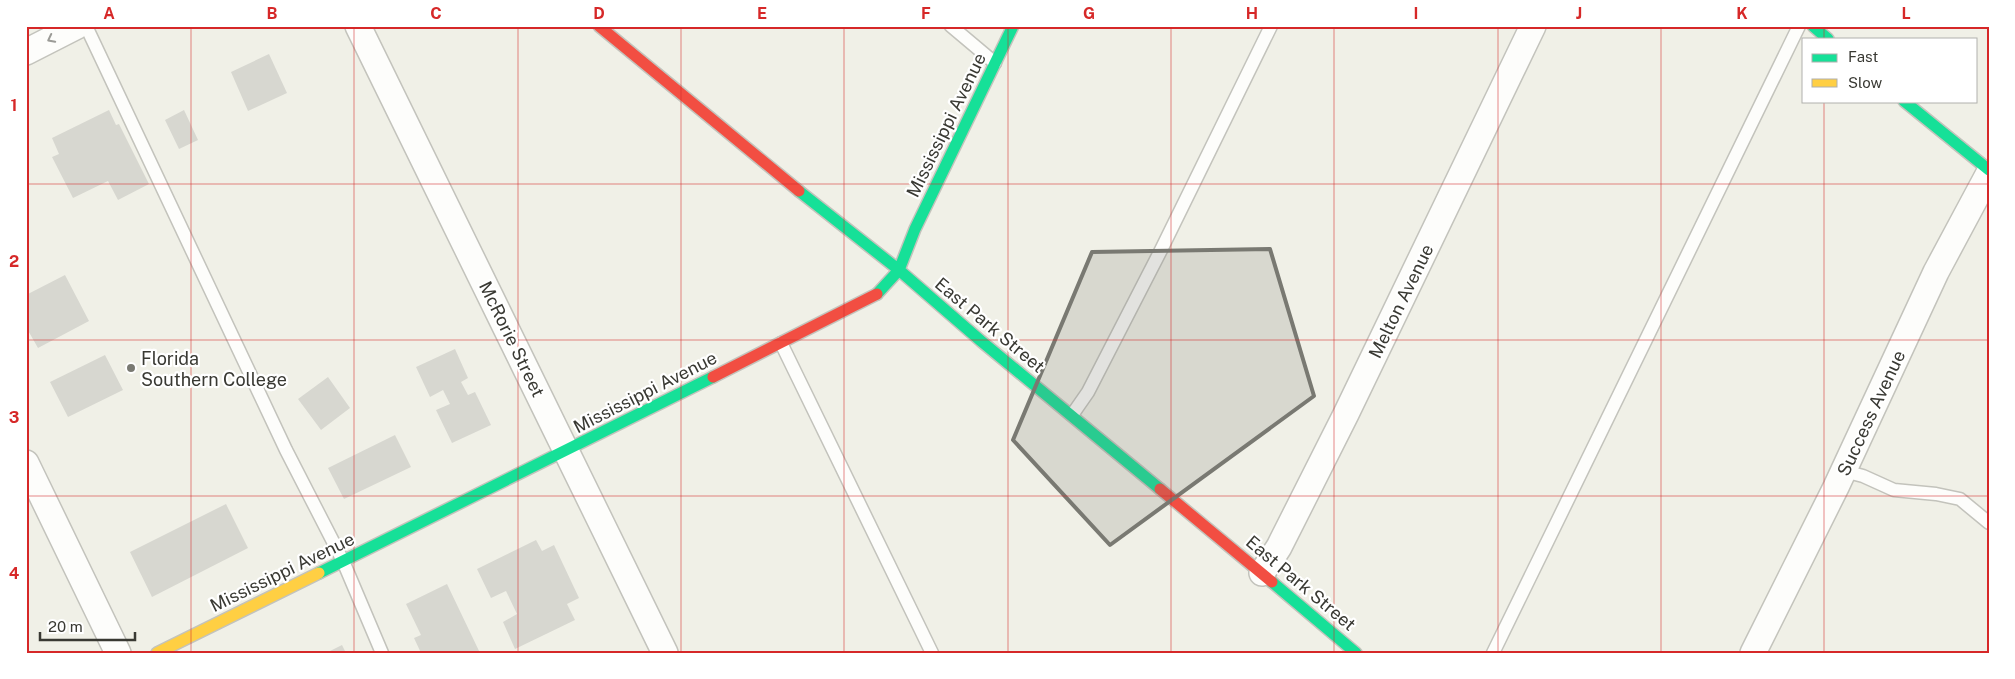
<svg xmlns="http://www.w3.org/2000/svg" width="2015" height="679" font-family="'Public Sans',sans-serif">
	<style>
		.building { fill: #d7d7d0 }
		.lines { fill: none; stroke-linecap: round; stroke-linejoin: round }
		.lane-casing { stroke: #c3c3bc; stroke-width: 15 }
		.street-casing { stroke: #c3c3bc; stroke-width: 28 }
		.fast-casing { stroke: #c3c3bc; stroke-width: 14 }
		.slow-casing { stroke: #c3c3bc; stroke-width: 14 }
		.jam-casing { stroke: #c3c3bc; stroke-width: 14 }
		.lane { stroke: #fdfdfb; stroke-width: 12 }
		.street { stroke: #fdfdfb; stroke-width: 25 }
		.fast { stroke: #16e098; stroke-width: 11 }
		.slow { stroke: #ffcf43; stroke-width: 11 }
		.jam { stroke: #f24e42; stroke-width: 11 }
		.oneway { stroke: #9b9b97 }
		.marked { fill: #797972; fill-opacity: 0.2; stroke: #797972; stroke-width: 4; stroke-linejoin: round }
		.grid { fill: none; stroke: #d62828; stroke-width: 1; stroke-opacity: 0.55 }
		.poi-dot { fill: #797972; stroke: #fff; stroke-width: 2 }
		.labels { text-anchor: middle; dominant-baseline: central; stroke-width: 4.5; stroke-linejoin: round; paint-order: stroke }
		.street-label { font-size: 18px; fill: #393933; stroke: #fff }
		.poi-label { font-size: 18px; fill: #393933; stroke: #fff; text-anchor: start }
		.neatline { fill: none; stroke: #d62828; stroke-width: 2 }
		.grid-label { font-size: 16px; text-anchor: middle; font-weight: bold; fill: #d62828 }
	</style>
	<rect width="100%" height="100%" fill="#f0f0e7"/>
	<!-- building -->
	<path class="building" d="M269 54 287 93 248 111 231 72Z
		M109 110 116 125 119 124 149 184 118 200 108 181 73 198 52 157 59 154 52 138Z
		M184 110 198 140 179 149 165 120Z
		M65 275 89 321 38 348 26 327V295Z
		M455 349 468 378 461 382 468 395 475 392 491 425 452 443 436 410 450 404 443 390 430 397 416 367Z
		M105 355 123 390 68 417 50 382Z
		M328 377 350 408 321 430 298 399Z
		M395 435 411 467 344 499 328 468Z
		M226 504 248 548 152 597 130 552Z
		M536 540 542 551 554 545 579 598 567 604 575 620 515 649 503 622 517 614 506 591 491 598 477 569Z
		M447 584 480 653H421L414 638 421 635 406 604Z
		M342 645 346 653H326Z"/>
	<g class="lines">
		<defs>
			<path id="lane" d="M86 26 286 450 343 561 382 653
				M951 26 995 63
				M781 343 932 653
				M1072 415 1088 392 1161 250 1271 26
				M1844 471 1863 476 1894 490 1936 494 1960 499 1989 523
				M1493 653 1799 26"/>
			<path id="street" d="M358 26 665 653
				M26 52 77 26
				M26 463 118 653
				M1262 573 1279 547 1346 414 1533 26
				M1753 653 1836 487 1936 272 1989 173"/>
			<path id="fast" d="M1813 26 1828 39
				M1904 101 1989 170
				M799 191 899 270 981 341 1160 489
				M877 294 899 270 915 229 1013 26
				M319 573 713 377
				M1272 582 1356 653"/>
			<path id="slow" d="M157 653 319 573"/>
			<path id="jam" d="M599 26 799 191
				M713 377 877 294
				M1160 489 1272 582"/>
		</defs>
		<!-- lane casing -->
		<use href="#lane" class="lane-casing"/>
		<!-- street casing -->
		<use href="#street" class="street-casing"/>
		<!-- fast casing -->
		<use href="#fast" class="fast-casing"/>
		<!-- slow casing -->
		<use href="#slow" class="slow-casing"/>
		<!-- jam casing -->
		<use href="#jam" class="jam-casing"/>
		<!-- lane -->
		<use href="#lane" class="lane"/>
		<!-- street -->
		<use href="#street" class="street"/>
		<!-- fast -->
		<use href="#fast" class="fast"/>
		<!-- slow -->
		<use href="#slow" class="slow"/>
		<!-- jam -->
		<use href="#jam" class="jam"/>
	</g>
	<!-- one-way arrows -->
	<defs><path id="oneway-chevron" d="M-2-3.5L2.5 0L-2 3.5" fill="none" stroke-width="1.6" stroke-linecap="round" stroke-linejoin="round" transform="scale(1.25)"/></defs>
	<use class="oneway" href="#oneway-chevron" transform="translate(51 39) rotate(153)"/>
	<!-- marked area -->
	<path class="marked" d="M1270 249 1314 396 1110 545 1013 440 1092 252Z"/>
	<!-- grid -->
	<path class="grid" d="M191 26V653M354 26V653M518 26V653M681 26V653M844 26V653M1008 26V653M1171 26V653M1334 26V653M1498 26V653M1661 26V653M1824 26V39M1824 101V653M26 184H1989M26 340H1989M26 496H1989"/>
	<!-- markers -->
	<circle class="poi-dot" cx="131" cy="368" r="5"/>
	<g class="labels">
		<!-- street labels -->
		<g class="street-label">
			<text transform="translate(946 125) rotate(-64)">Mississippi Avenue</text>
			<text transform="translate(1401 301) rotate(-64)">Melton Avenue</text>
			<text transform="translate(990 325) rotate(40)">East Park Street</text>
			<text transform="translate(512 339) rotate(64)">McRorie Street</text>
			<text transform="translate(645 392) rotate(-27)">Mississippi Avenue</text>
			<text transform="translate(1871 413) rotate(-65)">Success Avenue</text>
			<text transform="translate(282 572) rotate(-26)">Mississippi Avenue</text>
			<text transform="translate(1301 583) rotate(40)">East Park Street</text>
		</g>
		<!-- poi labels -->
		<g class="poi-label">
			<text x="141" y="358">Florida<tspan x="141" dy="21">Southern College</tspan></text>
		</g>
	</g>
	<!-- border -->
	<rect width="2015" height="679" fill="none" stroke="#ffffff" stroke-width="55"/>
	<!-- legend -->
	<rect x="1802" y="38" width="175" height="65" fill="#ffffff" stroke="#b0b0ad"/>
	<rect x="1812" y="54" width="25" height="8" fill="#16e098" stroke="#b0b0ad"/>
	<text x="1848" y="62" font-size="15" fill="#393933">Fast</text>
	<rect x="1812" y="79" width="25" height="8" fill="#ffcf43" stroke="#b0b0ad"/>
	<text x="1848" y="88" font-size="15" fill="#393933">Slow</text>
	<!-- scale -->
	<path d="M40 632v8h95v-8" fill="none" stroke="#393933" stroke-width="2.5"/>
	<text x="48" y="632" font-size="15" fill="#393933" stroke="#ffffff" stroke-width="4" paint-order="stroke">20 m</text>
	<rect x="28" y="28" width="1960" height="624" class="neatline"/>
	<g class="grid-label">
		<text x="109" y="19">A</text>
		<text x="272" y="19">B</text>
		<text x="436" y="19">C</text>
		<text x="599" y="19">D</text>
		<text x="762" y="19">E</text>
		<text x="926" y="19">F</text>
		<text x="1089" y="19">G</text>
		<text x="1252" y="19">H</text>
		<text x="1416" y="19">I</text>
		<text x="1579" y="19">J</text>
		<text x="1742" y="19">K</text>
		<text x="1906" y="19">L</text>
		<text x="14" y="111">1</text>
		<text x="14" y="267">2</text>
		<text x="14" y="423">3</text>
		<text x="14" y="579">4</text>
	</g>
</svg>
